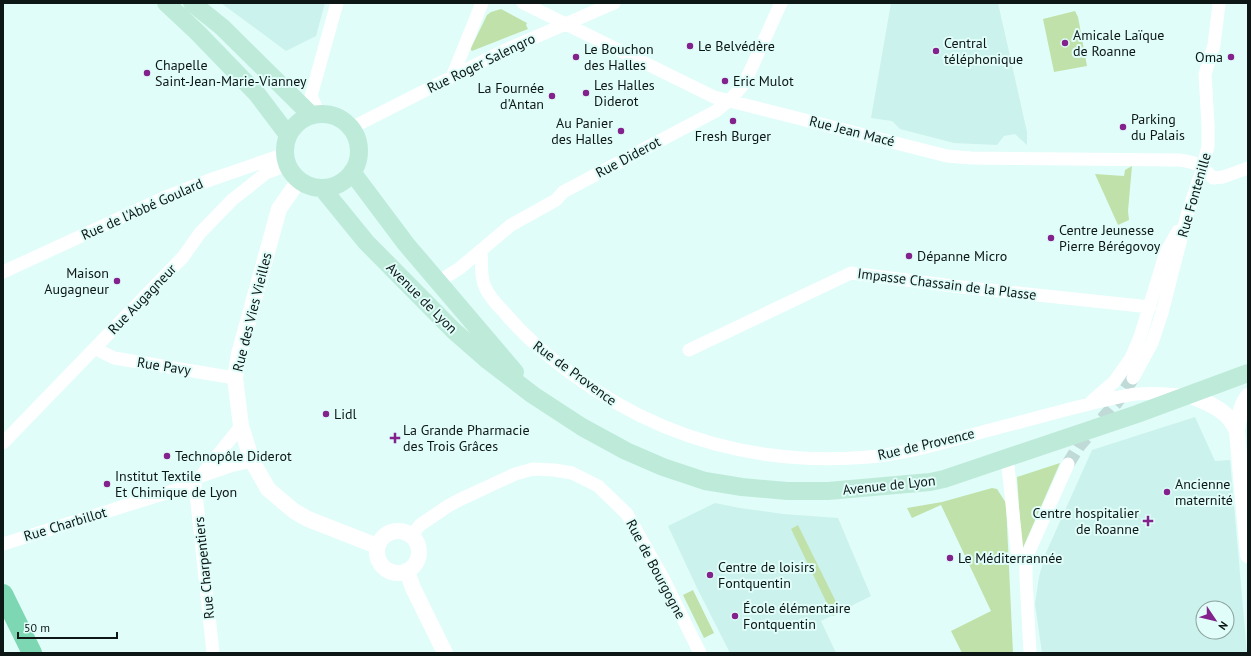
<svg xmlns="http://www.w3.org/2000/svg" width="1251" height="656" font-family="'PT Sans',sans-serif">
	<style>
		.built { fill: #cbf2ed; fill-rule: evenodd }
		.green { fill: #c0e2aa }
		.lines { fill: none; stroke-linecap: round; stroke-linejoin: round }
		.minor-tunnel { stroke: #c0dad7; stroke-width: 13; stroke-dasharray: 13 6; stroke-linecap: butt }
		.minor { stroke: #fff; stroke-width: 13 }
		.tertiary { stroke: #fff; stroke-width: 16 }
		.secondary { stroke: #beebd9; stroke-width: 18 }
		.primary { stroke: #7dd7b3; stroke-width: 20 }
		.poi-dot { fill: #83228d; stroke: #e0fdf9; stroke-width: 1.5 }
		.labels { text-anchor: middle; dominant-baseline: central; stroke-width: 4; stroke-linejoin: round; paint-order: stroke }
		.poi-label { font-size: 14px; fill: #0d1716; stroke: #e0fdf9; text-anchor: start }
		.street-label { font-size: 14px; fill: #0d1716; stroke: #e0fdf9 }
	</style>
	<rect width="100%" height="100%" fill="#e0fdf9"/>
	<!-- built -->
	<path class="built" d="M221 3H325L316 36 286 51Z
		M891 3H998L1027 132V145L1015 134 1004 136 997 145 954 143 900 129 892 121 871 118Z
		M1195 417 1215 461 1230 460 1247 653H1042L1035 604 1039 577 1045 555 1092 450ZM1203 608H1227V632H1203Z
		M715 503 740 508 783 514 838 518 871 596 821 621 836 653H730L697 588 668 526Z"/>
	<!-- green -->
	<path class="green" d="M501 9 527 23 526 25 528 29 472 51 471 50V48L487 15 491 12Z
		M1075 11 1078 17 1087 66 1054 72 1043 19Z
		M1132 166 1128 211 1129 220 1118 225 1095 174 1124 176 1125 170Z
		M1060 463 1022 550 1017 477Z
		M992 488 997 489 1006 503 1013 653H962L951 631 991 611 941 505 912 518 907 508 942 502Z
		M798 525 841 612 833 616 791 529Z
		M693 590 714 633 704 638 683 595Z"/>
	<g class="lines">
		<!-- minor-tunnel -->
		<path class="minor-tunnel" d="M1068 464 1079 446 1117 402 1133 378"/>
		<!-- minor -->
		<path class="minor" d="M523 3 714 97 947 156 971 158 1179 160C1196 162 1201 165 1213 178L1223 177 1248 168
			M452 77 482 3
			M319 114 311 96 337 3
			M351 128 503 51 614 3
			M481 251C482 263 480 276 485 287 489 296 497 305 504 312 524 336 547 356 572 374 660 439 760 466 869 457 915 453 964 436 1009 425 1040 417 1071 408 1102 401 1111 399 1121 396 1130 395 1147 392 1164 394 1182 395
			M3 272 168 196 207 181 285 154
			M438 282 460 268 511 225 556 200 563 192 716 111C728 102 737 94 745 82L781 3
			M96 347 102 352 114 358 235 378
			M689 350 851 273 961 287 1150 307
			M1133 378 1152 343 1162 313 1187 215 1203 167 1208 146V125L1205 74 1214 45 1219 4
			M1092 401 1114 382 1131 358 1140 337 1166 252 1178 231
			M241 426 201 476 230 466 252 461
			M3 443 183 257 200 233 232 200 266 173 288 165
			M1007 457 1017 551 1021 556 1026 558
			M195 484 213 653
			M411 536 420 525 448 506 459 500 515 474 533 469 554 470 572 473 598 486 627 514 663 578 700 653
			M3 544 195 484
			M1030 653 1026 578V558L1068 464"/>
		<!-- tertiary -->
		<path class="tertiary" d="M299 180 279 209 239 354 235 378 241 426 252 461 268 489 294 511 308 519 377 546
			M1189 395C1202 401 1216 405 1226 415 1231 419 1234 426 1237 431
			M1248 396C1240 407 1239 418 1237 431L1248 555
			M377 552a21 21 0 1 1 42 0a21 21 0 1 1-42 0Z
			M407 571 413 588 445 653"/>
		<!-- secondary -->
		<path class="secondary" d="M166 3 197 32 257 94 288 135
			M192 3 222 27 311 115
			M285 151a37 37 0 1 1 74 0a37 37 0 1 1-74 0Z
			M352 172 406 244 515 372
			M322 188 366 242 454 331 486 359 533 395 582 427 626 451 663 467 705 481 742 487 787 491H828L930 482 944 479 1137 414 1248 373"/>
		<!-- primary -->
		<path class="primary" d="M3 594 32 653"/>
	</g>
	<!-- markers -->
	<g class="poi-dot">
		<circle cx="1065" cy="43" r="4"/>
		<circle cx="690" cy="46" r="4"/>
		<circle cx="936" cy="51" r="4"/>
		<circle cx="576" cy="57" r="4"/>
		<circle cx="1231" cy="57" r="4"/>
		<circle cx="147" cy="73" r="4"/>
		<circle cx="725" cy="81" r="4"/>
		<circle cx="586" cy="93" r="4"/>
		<circle cx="552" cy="96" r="4"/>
		<circle cx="733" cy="121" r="4"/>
		<circle cx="1123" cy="127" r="4"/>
		<circle cx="621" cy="131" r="4"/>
		<circle cx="1051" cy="238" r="4"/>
		<circle cx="909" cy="256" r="4"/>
		<circle cx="117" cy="281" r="4"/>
		<circle cx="326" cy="414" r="4"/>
		<path d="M393 432h4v4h4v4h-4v4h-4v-4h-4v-4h4z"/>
		<circle cx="167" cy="456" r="4"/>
		<circle cx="107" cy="484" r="4"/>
		<circle cx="1167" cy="492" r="4"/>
		<path d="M1146 515h4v4h4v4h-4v4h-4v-4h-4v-4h4z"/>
		<circle cx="950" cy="558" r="4"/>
		<circle cx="710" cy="575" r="4"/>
		<circle cx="735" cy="616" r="4"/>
	</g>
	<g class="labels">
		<!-- poi labels -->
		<g class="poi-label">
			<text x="1073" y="35">Amicale Laïque<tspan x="1073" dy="16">de Roanne</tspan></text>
			<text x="944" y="43">Central<tspan x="944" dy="16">téléphonique</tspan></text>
			<text x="698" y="46">Le Belvédère</text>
			<text x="584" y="49">Le Bouchon<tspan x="584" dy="16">des Halles</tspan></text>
			<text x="1223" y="57" text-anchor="end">Oma</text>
			<text x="155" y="65">Chapelle<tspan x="155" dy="16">Saint-Jean-Marie-Vianney</tspan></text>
			<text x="733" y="81">Eric Mulot</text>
			<text x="594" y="85">Les Halles<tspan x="594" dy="16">Diderot</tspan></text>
			<text x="544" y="88" text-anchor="end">La Fournée<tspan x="544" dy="16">d'Antan</tspan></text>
			<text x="1131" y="119">Parking<tspan x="1131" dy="16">du Palais</tspan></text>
			<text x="613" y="123" text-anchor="end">Au Panier<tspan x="613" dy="16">des Halles</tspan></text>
			<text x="733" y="136" text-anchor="middle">Fresh Burger</text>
			<text x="1059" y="230">Centre Jeunesse<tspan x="1059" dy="16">Pierre Bérégovoy</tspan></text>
			<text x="917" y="256">Dépanne Micro</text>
			<text x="109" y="273" text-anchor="end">Maison<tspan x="109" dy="16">Augagneur</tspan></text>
			<text x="334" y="414">Lidl</text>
			<text x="403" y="430">La Grande Pharmacie<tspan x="403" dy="16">des Trois Grâces</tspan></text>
			<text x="175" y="456">Technopôle Diderot</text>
			<text x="115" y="476">Institut Textile<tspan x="115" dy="16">Et Chimique de Lyon</tspan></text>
			<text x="1175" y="484">Ancienne<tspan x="1175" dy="16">maternité</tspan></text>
			<text x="1139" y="513" text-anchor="end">Centre hospitalier<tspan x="1139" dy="16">de Roanne</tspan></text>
			<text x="958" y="558">Le Méditerrannée</text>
			<text x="718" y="567">Centre de loisirs<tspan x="718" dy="16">Fontquentin</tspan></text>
			<text x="743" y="608">École élémentaire<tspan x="743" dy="16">Fontquentin</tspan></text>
		</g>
		<!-- street labels -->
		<g class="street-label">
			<text transform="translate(481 63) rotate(-26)">Rue Roger Salengro</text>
			<text transform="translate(852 131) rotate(14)">Rue Jean Macé</text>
			<text transform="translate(628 157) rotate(-28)">Rue Diderot</text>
			<text transform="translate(1194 195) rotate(-74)">Rue Fontenille</text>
			<text transform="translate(142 209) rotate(-24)">Rue de l'Abbé Goulard</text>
			<text transform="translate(947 284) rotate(7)">Impasse Chassain de la Plasse</text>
			<text transform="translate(422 298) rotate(45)">Avenue de Lyon</text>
			<text transform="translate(142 299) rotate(-46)">Rue Augagneur</text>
			<text transform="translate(252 312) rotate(-76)">Rue des Vies Vieilles</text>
			<text transform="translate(164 366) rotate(9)">Rue Pavy</text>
			<text transform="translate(575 373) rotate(36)">Rue de Provence</text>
			<text transform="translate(926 444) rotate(-13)">Rue de Provence</text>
			<text transform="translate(889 485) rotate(-6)">Avenue de Lyon</text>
			<text transform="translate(65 524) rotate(-17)">Rue Charbillot</text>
			<text transform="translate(204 568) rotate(-96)">Rue Charpentiers</text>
			<text transform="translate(656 569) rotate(62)">Rue de Bourgogne</text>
		</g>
	</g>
	<!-- border -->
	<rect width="1251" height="656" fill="none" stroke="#0d1716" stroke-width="8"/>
	<!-- north arrow -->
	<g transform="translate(1215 620) rotate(125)"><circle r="19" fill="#e0fdf9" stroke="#8ca19e"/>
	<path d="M0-3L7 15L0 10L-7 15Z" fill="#83228d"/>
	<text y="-6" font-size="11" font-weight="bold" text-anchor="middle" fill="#0d1716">N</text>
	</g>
	<!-- scale -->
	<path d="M18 632v6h99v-6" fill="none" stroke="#0d1716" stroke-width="2"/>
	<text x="24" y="632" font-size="12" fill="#0d1716" stroke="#e0fdf9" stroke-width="3" paint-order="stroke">50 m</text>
</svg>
